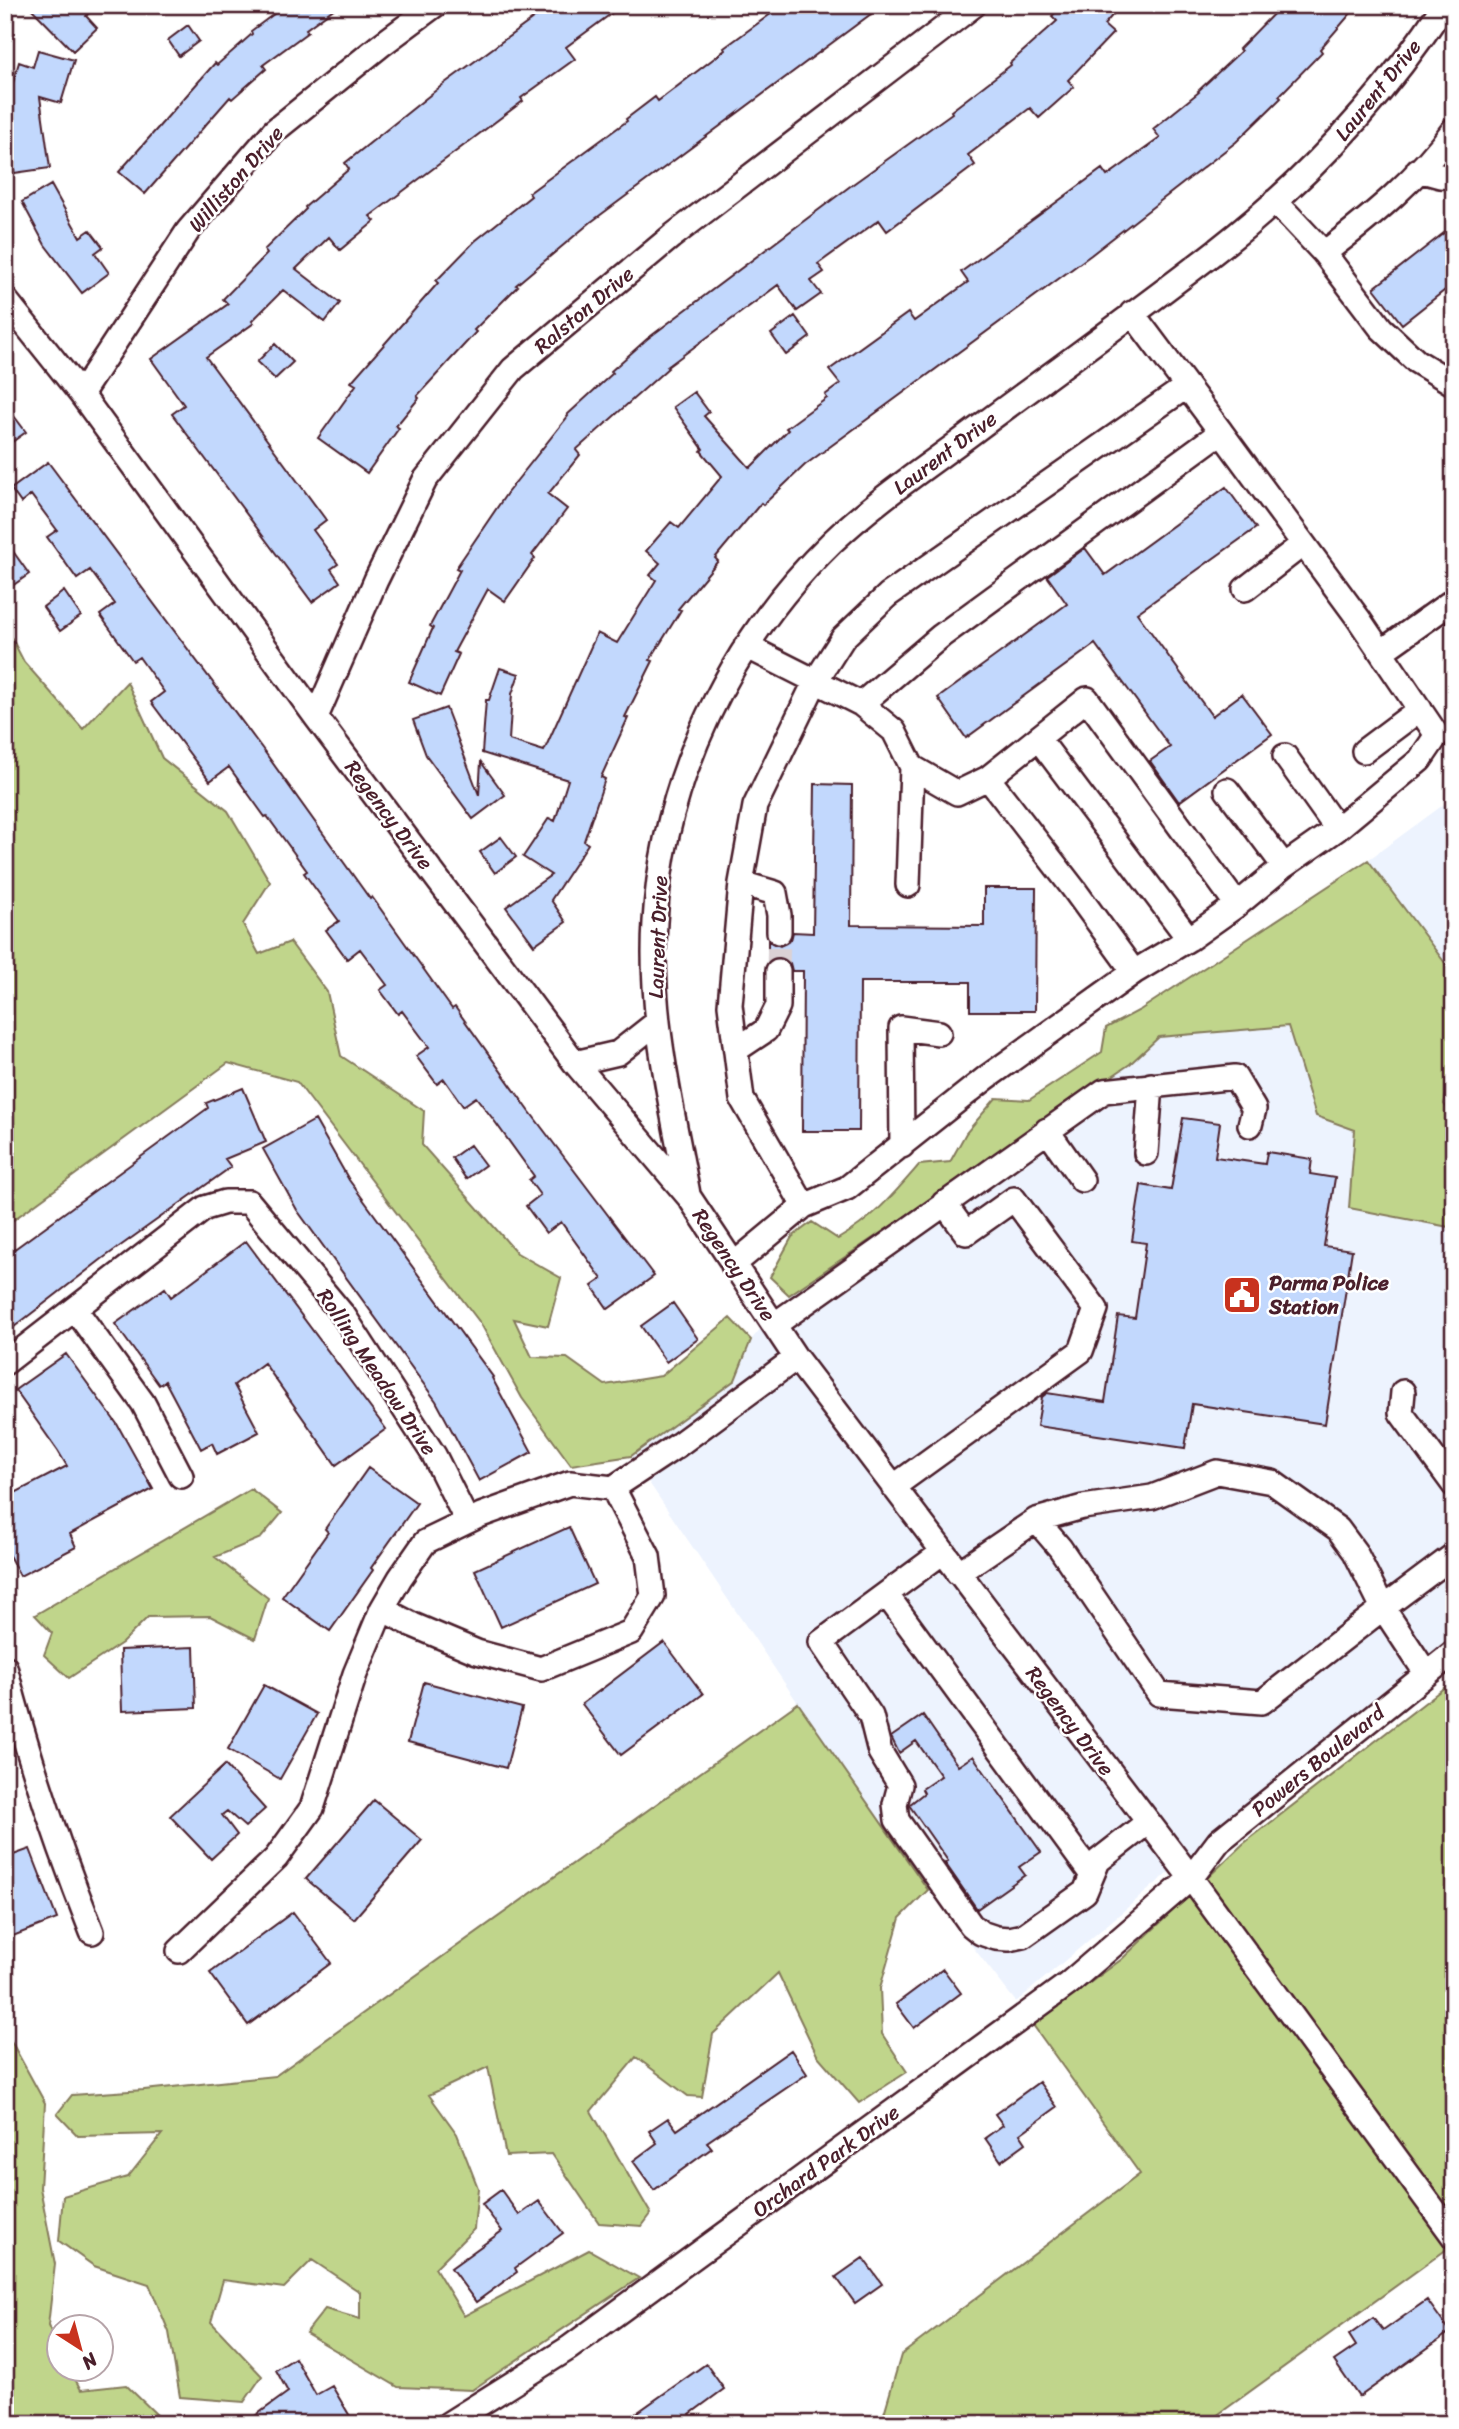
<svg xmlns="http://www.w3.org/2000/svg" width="1459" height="2429" font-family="Sriracha,sans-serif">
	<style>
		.built { fill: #edf3fe }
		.green { fill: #c0d58b; stroke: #857a5b; stroke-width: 2 }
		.building { fill: #c2d8fd; stroke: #4a1f2b; stroke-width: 2 }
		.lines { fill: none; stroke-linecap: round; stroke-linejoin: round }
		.minor-tunnel { stroke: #dbd2d5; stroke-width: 23; stroke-dasharray: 23 11; stroke-linecap: butt }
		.minor-casing { stroke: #4a1f2b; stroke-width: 28 }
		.minor { stroke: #fff; stroke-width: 23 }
		.labels { text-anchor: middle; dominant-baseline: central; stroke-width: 5; stroke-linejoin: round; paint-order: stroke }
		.street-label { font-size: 21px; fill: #4a1f2b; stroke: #fff }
		.poi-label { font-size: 21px; font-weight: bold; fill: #4a1f2b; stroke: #fff; text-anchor: start }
	</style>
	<rect width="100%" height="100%" fill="#fff"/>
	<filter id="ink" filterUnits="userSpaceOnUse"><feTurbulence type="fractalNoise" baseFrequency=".0143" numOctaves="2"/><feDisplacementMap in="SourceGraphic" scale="14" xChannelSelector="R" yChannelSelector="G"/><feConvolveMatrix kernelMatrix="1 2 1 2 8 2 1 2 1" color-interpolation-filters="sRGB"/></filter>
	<g filter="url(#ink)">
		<!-- built -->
		<path class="built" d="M1454 797V975L1368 860Z
			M1288 1026 1316 1116 1355 1130 1349 1208 1454 1228V1640L1391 1684 1016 2002 928 1890 798 1703 631 1456 735 1380 751 1340 789 1295 1130 1064 1159 1037Z
			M1454 1060V1117L1444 1104Z"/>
		<!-- green -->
		<path class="green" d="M5 625 24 662 83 729 127 682 162 758 228 811 270 882 243 924 259 954 290 942 327 992 341 1056 424 1111 422 1145 517 1253 561 1278 548 1326 514 1319 532 1357 567 1358 605 1385 661 1376 730 1318 751 1340 735 1380 631 1456 571 1465 522 1398 481 1324 297 1082 228 1063 5 1226Z
			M1368 860 1454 975V1060L1444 1104 1454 1117V1228L1349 1208 1355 1130 1316 1116 1288 1026 1159 1037 1130 1064 789 1295 770 1277 792 1237 812 1222 838 1239C874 1218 892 1196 919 1165L950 1162 966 1133 996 1098 1029 1100 1102 1052 1106 1028 1140 1010Z
			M251 1489 282 1513 261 1538 215 1557 268 1598 255 1639 210 1616 148 1617 122 1643 69 1678 44 1655 52 1633 35 1615Z
			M1454 1680V2244L1205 2424H881L901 2355 1140 2174 1033 2025 1122 1959 1243 1844Z
			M798 1703 928 1890 900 1918 880 1988 882 2034 907 2072 859 2103 817 2055 778 1973 713 2034 702 2097 688 2096 636 2057 591 2111 651 2214 642 2226 599 2223 552 2154 506 2156 488 2067 429 2095 457 2134 478 2188 474 2229 435 2268 464 2316 589 2250 639 2278 472 2390 398 2387 306 2333 325 2309 360 2319V2292L312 2260 284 2288 223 2280 211 2322 262 2376 244 2402 180 2397 169 2332 149 2284 94 2266 59 2241 63 2196 128 2177 162 2134 78 2136 57 2114 72 2095 144 2090 275 2076Z
			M5 2030 45 2103 40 2188 55 2264 48 2326 59 2349 60 2370H70L81 2390 126 2385 158 2416V2424H5Z"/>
		<!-- building -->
		<path class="building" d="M28 5H97L86 16 97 28 73 51Z
			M286 5H339L306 29 308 32 263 65 266 69 232 99 230 97 145 194 119 172 215 63 217 65 252 34 251 31Z
			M552 5H623L566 47 575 59 521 98 523 101 370 216 375 221 340 250 329 237 296 269 340 303 325 322 283 290 252 321 254 323 206 357 326 520 313 530 338 564 331 569 340 582 312 602 172 414 184 405 151 359 228 304 223 299 267 254 264 250 306 209 305 207 349 169 345 163 445 83Z
			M767 5H883L591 222 516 285 518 286 474 330 476 332 417 396 419 398 396 426 399 428 367 473 318 438 356 385 351 382 438 283 436 281 475 241 531 196 529 193 627 121 626 119 655 97 658 101 725 50 724 48 772 13Z
			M1062 5H1121L1104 25 1113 33 1068 80 1074 87 1039 118 1030 108 968 155 975 165 887 231 879 220 818 264 824 272 811 281 821 294 797 311 778 285 667 367 668 368 576 450 580 455 548 494 567 509 532 555 535 558 505 601 488 589 454 652 459 654 440 696 409 682 433 628 430 626 460 570 456 568 507 493 568 416 567 415 613 373 611 371 647 339 853 184 952 113 951 111 1011 65 1010 63 1057 21 1052 16Z
			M1282 5H1358L1320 49 1322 52 1279 96 1281 98 1236 142 1091 255 805 465 763 505 761 503 715 558 718 561 678 609 681 610 650 660 653 661 625 717 628 718 601 777 605 779 584 841 588 844 551 900 566 922 534 945 506 907 551 875 523 857 549 818 555 821 568 780 482 753 486 700H489L500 668 519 674 512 694 509 740 544 751 597 633 617 643 656 580 650 575 660 563 646 551 671 522 679 528 722 476 701 451 703 449 673 407 694 392 709 412 704 416 750 468 788 430 786 428 827 398 825 395 840 384 829 370 908 313 914 321 968 282 961 272 1102 169 1107 176 1160 138 1153 129 1199 92 1198 91 1241 51 1239 49Z
			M188 25 199 41 179 56 168 40Z
			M38 50 74 60 61 103 40 97 50 168 14 173 5 110 19 62 33 67Z
			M51 185 80 237 90 230 103 247 95 253 109 273 82 293 45 245 22 202Z
			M1454 225V283L1402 324 1374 288Z
			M795 316 810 337 786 355 771 334Z
			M275 344 293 362 275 379 257 362Z
			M5 404 26 432 5 447Z
			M48 462 264 751 370 899 372 897 452 1009 455 1007 530 1112 654 1276 608 1309 592 1286 602 1279 561 1222 546 1233 526 1206 540 1195 529 1180 534 1176 493 1119 476 1097 463 1106 444 1079 437 1084 416 1056 429 1047 402 1011 398 1014 380 990 387 985 360 949 347 959 326 930 339 921 304 873 307 871 267 816 265 817 229 767 210 781 151 702 164 692 139 657 133 661 100 615 115 604 90 570 77 579 47 537 57 530 31 495 21 503 11 489Z
			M1226 487 1256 528 1137 613 1212 716 1242 694 1272 734 1179 802 1150 761 1170 747 1095 644 966 738 938 698 1067 604 1047 576 1085 548 1105 575Z
			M5 540 29 574 5 591Z
			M64 591 81 616 60 631 43 607Z
			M446 708 479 795 481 762 505 795 473 819 426 755 413 720Z
			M815 784 852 785 851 925 984 926V888H1036L1035 1011H970V982H860L859 1131H802L803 971H792L790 963 784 959 777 957 768 962V941L780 946 791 940 793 932 813 933Z
			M501 837 516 857 495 873 480 852Z
			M243 1088 266 1142 225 1159 231 1167 102 1259 5 1334V1256L208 1108 206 1103Z
			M1183 1118 1220 1123 1215 1157 1265 1164 1267 1152 1312 1159 1310 1174 1335 1178 1324 1246 1352 1250 1325 1424 1192 1404 1185 1448 1037 1426 1042 1397 1047 1393 1105 1402 1118 1316 1135 1318 1146 1243 1132 1241 1141 1185 1171 1190Z
			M315 1120 349 1180 493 1377 492 1378 532 1452 479 1481 436 1401 297 1210 263 1149Z
			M470 1145 485 1165 466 1179 452 1158Z
			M246 1241 386 1429 336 1465 264 1363 234 1385 259 1432 217 1454 212 1443 201 1449 165 1381 159 1385 115 1324 165 1288 171 1297Z
			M673 1303 698 1339 666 1362 641 1326Z
			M66 1354 117 1424 153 1489 70 1534 76 1547 20 1576 5 1548V1498L67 1466 58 1451 15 1390Z
			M368 1468 417 1503 371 1568 373 1570 330 1631 282 1597 328 1532 325 1529Z
			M569 1527 595 1584 501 1627 475 1570Z
			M664 1642 703 1694 621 1755 582 1704Z
			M194 1647 196 1708 122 1711 120 1650Z
			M424 1682 522 1708 506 1768 408 1742Z
			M264 1685 317 1714 280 1779 228 1749Z
			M923 1715 958 1766 973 1756 1041 1852 1019 1867 1025 1875 977 1909 945 1863 948 1861 909 1805 924 1793 922 1789 941 1776 916 1741 899 1753 891 1737Z
			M225 1765 265 1809 245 1827 227 1811 222 1815 237 1835 211 1859 170 1816Z
			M374 1800 422 1840 354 1919 306 1879Z
			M30 1849 57 1919 5 1939V1858Z
			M293 1912 331 1963 248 2025 210 1973Z
			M943 1969 961 1993 914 2028 896 2004Z
			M791 2050 807 2074 707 2142 712 2148 654 2190 633 2161 657 2143 649 2131 668 2118 677 2130Z
			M1039 2082 1057 2107 1020 2134 1026 2143 1001 2161 985 2138 1003 2125 995 2114Z
			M501 2190 519 2215 539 2201 563 2233 515 2268 517 2272 476 2302 451 2268 502 2231 482 2204Z
			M863 2258 882 2284 855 2303 836 2277Z
			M1427 2300 1450 2332 1359 2397 1334 2361 1356 2346 1349 2335 1373 2318 1383 2331Z
			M295 2358 316 2395 332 2386 351 2418 342 2424H244L288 2392 276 2370Z
			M706 2364 724 2389 690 2414 697 2424H621Z"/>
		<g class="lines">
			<!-- minor-tunnel -->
			<path class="minor-tunnel" d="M778 971 779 932"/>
			<defs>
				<path id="minor" d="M1418 170 1440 176 1454 177
					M1275 201 1324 253C1370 218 1420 177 1454 129
					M1324 253 1381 328 1416 361 1454 384
					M5 299 81 394 316 717 575 1063 689 1197 796 1358 1191 1878 1454 2237
					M81 394 188 231 274 131 381 45 435 5
					M1245 589 1303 544
					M746 646 861 704 941 636 1221 432 1132 313
					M1381 652 1454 600
					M861 704 894 731 912 767 908 885
					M316 717 376 580 425 480 513 369 671 237 974 5
					M1038 738 1189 939
					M1364 751 1420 709
					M1285 756 1337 829
					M912 767 957 793 988 778 1087 699 1237 905
					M988 778 1073 888 1134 972 1189 939 1237 905 1284 866 1337 829 1420 760 1437 735 1358 618 1221 432
					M1227 790 1284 866
					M741 883 775 893 779 915V932
					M736 1050 766 1030 778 1006V971
					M575 1063 618 1053 656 1023
					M1047 1130 1082 1180
					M902 1146 901 1028 939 1033
					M1146 1153 1151 1085
					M688 1194C671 1103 649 1015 655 922 663 779 730 641 832 542 876 500 928 466 977 429 1056 370 1138 312 1216 251 1305 182 1382 99 1444 5
					M804 1206 847 1188 986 1078 1134 972
					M733 1265 804 1206 742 1099 730 1005 741 883 755 806 815 682 843 638 888 595 1187 386
					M75 1309 143 1403 181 1476
					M774 1325 1104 1091 1235 1077 1254 1109 1250 1125
					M5 1363 205 1208 225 1202H249L344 1316 434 1455 467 1521
					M1403 1392 1401 1413 1454 1485
					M893 1487 1081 1351 1096 1309 1014 1199 966 1233 944 1203
					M943 1552 821 1642 871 1716 880 1752 900 1785 895 1804 897 1820 971 1925 981 1933 996 1938 1009 1939 1023 1936 1085 1892 1098 1861 1148 1822
					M958 1573 1036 1520 1060 1548 1159 1694 1262 1702 1383 1608 1355 1552 1338 1529 1272 1482 1217 1472 1152 1497 1083 1507 1036 1520
					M886 1594 1092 1875
					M382 1609 413 1625 477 1652 541 1669 631 1632 653 1596 648 1556 613 1488
					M5 1667C28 1758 58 1846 92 1932
					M1426 1673 1383 1608 1454 1555
					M179 1951 276 1858 312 1808 355 1674 382 1609 400 1578 425 1542 481 1515 570 1483 613 1488 678 1445 796 1358
					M448 2424 569 2348 1068 1984 1191 1878 1219 1841 1454 1652"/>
			</defs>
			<!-- minor casing -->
			<use href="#minor" class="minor-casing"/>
			<!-- minor -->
			<use href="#minor" class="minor"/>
		</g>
	</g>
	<!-- icons -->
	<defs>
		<symbol id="civic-square" viewBox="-11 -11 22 22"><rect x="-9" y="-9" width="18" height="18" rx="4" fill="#c8321e" stroke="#fff"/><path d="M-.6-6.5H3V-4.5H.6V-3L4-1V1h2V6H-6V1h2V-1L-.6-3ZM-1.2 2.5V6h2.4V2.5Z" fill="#fff"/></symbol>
	</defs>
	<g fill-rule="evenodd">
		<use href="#civic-square" x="1220" y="1273" width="44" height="44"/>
	</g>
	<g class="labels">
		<!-- street labels -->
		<g class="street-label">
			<text transform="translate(1378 90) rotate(-51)">Laurent Drive</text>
			<text transform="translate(236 179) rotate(-49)">Williston Drive</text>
			<text transform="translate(584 310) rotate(-40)">Ralston Drive</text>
			<text transform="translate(945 453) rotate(-37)">Laurent Drive</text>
			<text transform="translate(389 815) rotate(53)">Regency Drive</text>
			<text transform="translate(658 937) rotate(-88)">Laurent Drive</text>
			<text transform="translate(734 1265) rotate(56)">Regency Drive</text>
			<text transform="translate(377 1372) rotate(56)">Rolling Meadow Drive</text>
			<text transform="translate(1070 1721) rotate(53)">Regency Drive</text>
			<text transform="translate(1318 1761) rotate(-39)">Powers Boulevard</text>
			<text transform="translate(826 2161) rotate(-36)">Orchard Park Drive</text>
		</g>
		<!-- poi labels -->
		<g class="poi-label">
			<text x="1269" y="1283">Parma Police<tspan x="1269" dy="24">Station</tspan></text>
		</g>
	</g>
	<!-- margin -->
	<rect width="1459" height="2429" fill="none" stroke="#fff" stroke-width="28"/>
	<rect x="14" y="14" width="1431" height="2401" fill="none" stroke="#4a1f2b" stroke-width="2.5" filter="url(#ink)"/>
	<!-- north arrow -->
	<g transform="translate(80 2348) rotate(144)"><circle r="33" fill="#ffffff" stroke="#b7a5aa" stroke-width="2"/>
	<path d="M0-5L12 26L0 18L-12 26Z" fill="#c8321e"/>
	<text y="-10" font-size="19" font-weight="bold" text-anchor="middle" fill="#4a1f2b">N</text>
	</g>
</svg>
